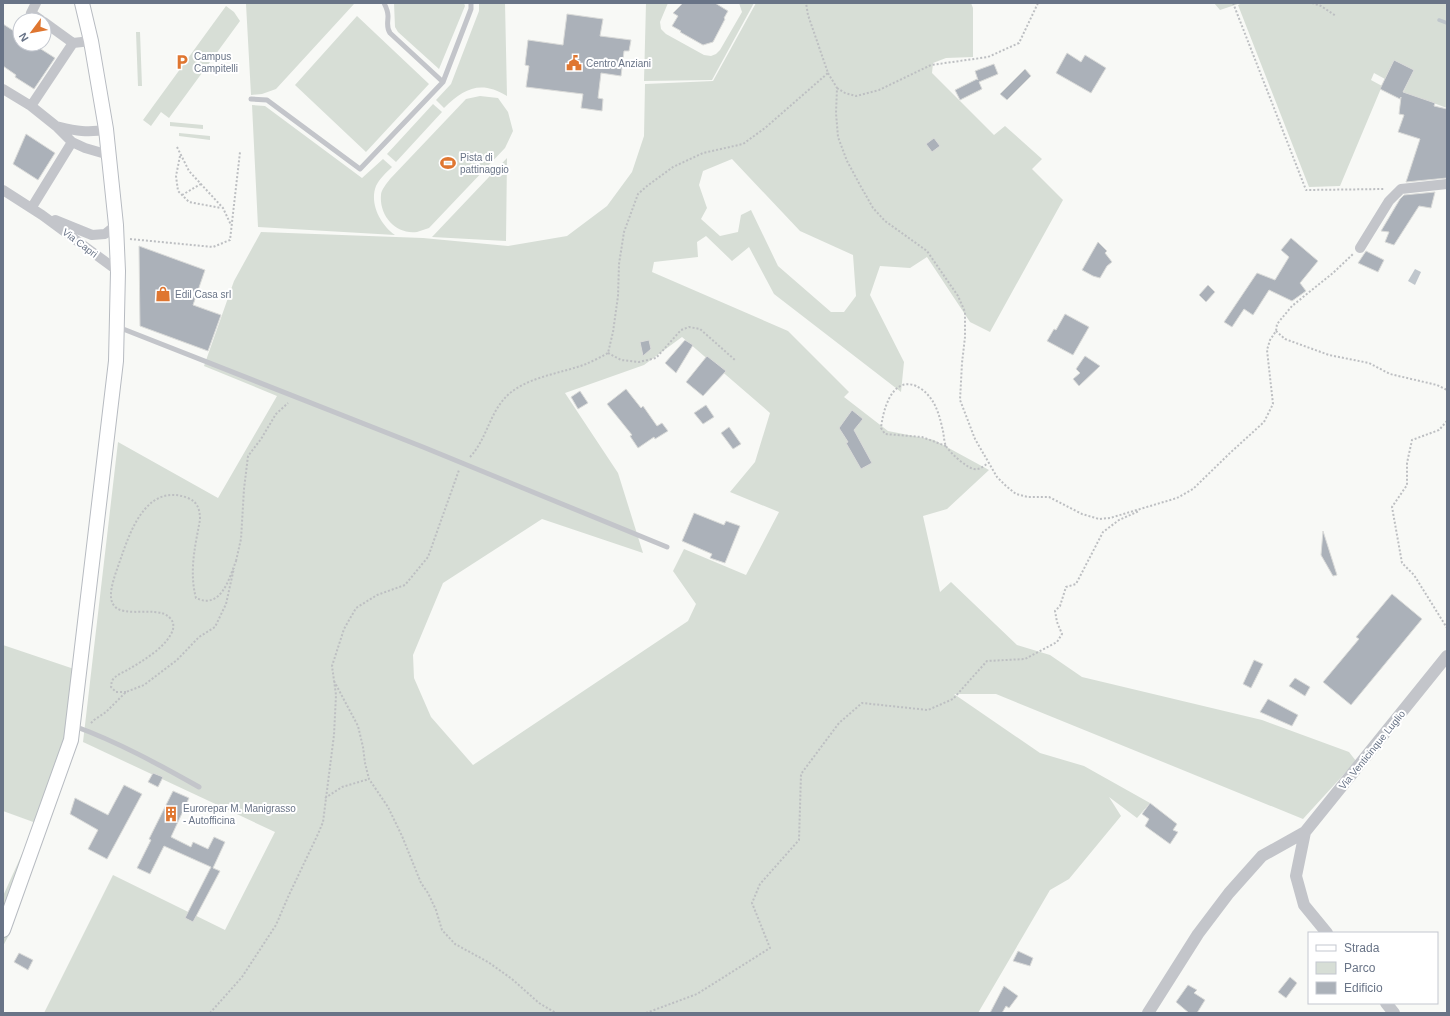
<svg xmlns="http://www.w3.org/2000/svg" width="1450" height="1016" font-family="Helvetica,sans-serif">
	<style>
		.green { fill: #d7ded6; fill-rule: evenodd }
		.water { fill: #bfc6cc }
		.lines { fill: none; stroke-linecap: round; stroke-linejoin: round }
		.stream { stroke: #bfc6cc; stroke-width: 3.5 }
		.building { fill: #abb1b9; stroke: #dadbd9 }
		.secondary-casing { stroke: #b7bbc1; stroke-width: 16 }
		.path { stroke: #bdbfc2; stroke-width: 2; stroke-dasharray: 2 2; stroke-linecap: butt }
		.service { stroke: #c3c5ca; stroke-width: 5 }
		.minor { stroke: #c3c5ca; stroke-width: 10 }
		.tertiary { stroke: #c3c5ca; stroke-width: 12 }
		.secondary { stroke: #fff; stroke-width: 14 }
		.labels { text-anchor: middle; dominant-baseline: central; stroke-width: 4; stroke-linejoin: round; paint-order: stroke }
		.poi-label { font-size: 10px; fill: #697487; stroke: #fff; text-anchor: start }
		.street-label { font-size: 10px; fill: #697487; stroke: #fff }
	</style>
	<rect width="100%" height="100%" fill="#f8f9f6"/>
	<!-- green -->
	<path class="green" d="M265 3 354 4 276 89 262 94 251 95 246 4Z
		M394 3H464L465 6 439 69 398 32 395 27Z
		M479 3H505L507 96C481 80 464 88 444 108L436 100 451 84 479 11Z
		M646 3H668L660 22 661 29 666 34 704 55 711 56 716 54 720 50 742 12 739 3H754L712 80 644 81Z
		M756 3H971L973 8V57L946 58 933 63 932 73 994 135 1005 126 1042 159 1032 169 1063 200 990 332 970 322 927 257 910 268 880 266 870 295 904 362 901 392 774 294 749 247 732 261 706 236 697 242 698 257 654 262 652 272 788 331 849 392 844 397 888 431 934 440 989 470 947 509 923 516 940 592 951 582 1017 645 1050 655 1082 677 1262 720 1349 752 1356 761 1303 819 996 694H954L1040 753 1084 766 1150 803 1137 818 1109 797 1121 816 1069 879 1050 890 978 1013H44L113 875 225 930 275 832 83 742 118 442 218 498 277 396 204 366 234 281 261 232 423 238 508 246 567 236 607 206 632 172 644 136 645 84 713 81ZM732 159 800 231 853 255 856 296 844 312H831L778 266 751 210 741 215 738 232 720 236 701 219 707 208 699 185 703 171ZM682 337 770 413 755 462 730 492 779 512 746 575 684 549 673 571 696 604 688 621 473 765 431 717 414 678 413 655 443 583 542 519 643 553 618 473 565 393 644 365Z
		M1214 3H1241L1220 10Z
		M1242 3H1447V108L1420 98 1417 106 1400 99 1414 70 1394 60 1385 79 1374 73 1371 80 1382 86 1340 186 1309 187 1238 5Z
		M226 6 234 12 240 21 169 118 161 112 151 126 143 120Z
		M357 16 429 84 366 152 295 85Z
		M136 32H140L142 86H138Z
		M480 96 498 98 508 112 513 131 505 148 429 228C425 229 421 231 417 232 396 235 379 216 381 195 381 190 387 183 390 179L466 99Z
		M433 104 442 112 396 162 387 154Z
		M252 105 265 106 362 178 383 159 392 167C387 172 379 179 376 186 369 204 381 225 395 235L258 227Z
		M170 122 203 125V129L170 126Z
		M179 133 210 136V140L179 136Z
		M507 158 506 241 432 237Z
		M3 645 80 671 59 793 9 935 3 946V896L36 823 3 811Z"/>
	<!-- water -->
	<path class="water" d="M1415 269 1421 272 1415 285 1408 281Z"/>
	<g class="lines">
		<!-- stream -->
		<path class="stream" d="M1439 20 1447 23"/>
	</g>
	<!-- building -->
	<path class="building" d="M683 3H715L728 11 724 18 725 19 713 42 703 45 680 32 681 31 672 26 678 16 673 13Z
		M567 14 603 19 600 36 631 40 629 51H624L621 76 601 73 598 98 603 99 602 111 581 108 583 94 526 87 529 66 525 65 528 40 563 45Z
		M3 24 20 35V44H33L55 58 34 89 15 77 16 75 3 66Z
		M1067 53 1081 62 1085 55 1106 68 1091 93 1056 73Z
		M1394 60 1414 70 1403 92 1435 103 1434 106 1447 109V178L1406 182 1420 139 1398 132 1404 115 1399 114 1401 97 1400 99 1380 89Z
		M994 64 998 74 979 82 982 89 960 100 955 90 977 79 978 80 975 71Z
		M1025 69 1031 76 1007 100 1000 94Z
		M26 134 55 153 38 180 13 164Z
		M934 138 940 146 932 152 926 144Z
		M1435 192 1431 208 1419 206 1394 245 1385 242 1389 232 1381 231 1400 199 1404 195Z
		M1291 238 1318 261 1300 283 1306 291 1292 301 1269 290 1253 315 1244 309 1232 327 1224 322 1257 273 1275 280 1289 257 1281 250Z
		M1098 242 1107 251 1105 253 1112 262 1107 266 1100 278 1093 276 1082 270Z
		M139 246 205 270 193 305 221 315 208 351 140 326Z
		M1366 251 1384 260 1378 272 1358 263Z
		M1208 285 1215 292 1206 302 1199 295Z
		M1065 314 1089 327 1073 355 1047 341 1054 329 1056 330Z
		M649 340 651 349 643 356 640 342Z
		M685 340 693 345 676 373 665 363Z
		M707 356 726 371 703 396 686 382Z
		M1085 356 1100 366 1079 386 1073 379 1080 373 1076 369Z
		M626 389 641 408 643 406 657 426 662 423 668 431 655 439 654 437 638 448 630 436 632 435 607 404Z
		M580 391 588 403 578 409 571 397Z
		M706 405 714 417 703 424 694 413Z
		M852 410 863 419 854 430 872 463 861 469 846 443 848 442 839 428Z
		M729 427 741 444 733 449 721 433Z
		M694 513 724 525 726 521 740 526 725 563 710 558 712 554 682 541Z
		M1323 531 1337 575 1333 576 1321 555Z
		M1392 594 1422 619 1351 705 1323 682 1359 639 1356 637Z
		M1254 660 1263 664 1251 688 1243 684Z
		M1295 678 1310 687 1305 696 1289 686Z
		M1268 699 1298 715 1292 726 1260 712Z
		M153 773 163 777 158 787 148 782Z
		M124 785 142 794 107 859 88 849 98 830 70 814 75 798 108 815Z
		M173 791 189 798 171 837 191 847 193 842 208 849 214 837 225 842 213 868 220 871 193 922 185 918 211 867 164 846 150 874 137 868 151 840 149 839Z
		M1150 803 1177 824 1173 830 1178 832 1170 844 1145 826 1149 819 1142 814Z
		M1018 951 1033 958 1030 966 1013 961Z
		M19 953 33 960 28 970 14 962Z
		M1290 977 1297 983 1286 998 1278 992Z
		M1188 985 1197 990 1194 993 1205 1000 1197 1013H1189L1176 1002Z
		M1004 986 1018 996 1009 1008 1006 1006 1002 1013H990Z"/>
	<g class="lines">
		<defs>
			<path id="secondary" d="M3 930 71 740 116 361 118 271 116 225 106 129 91 41 82 3"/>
		</defs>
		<!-- secondary casing -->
		<use href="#secondary" class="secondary-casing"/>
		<!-- path -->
		<path class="path" d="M1233 3 1306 190 1385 189
			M1312 3 1321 6 1336 16
			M828 73 837 88 836 113 838 137 847 161 860 185 873 208 885 221 927 251 958 296 965 312V337L962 363 960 400 975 439 997 477 1006 486 1016 494 1028 497H1049L1082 514 1099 519 1110 518 1177 498 1193 489 1230 453 1264 422 1273 404 1267 350 1270 340 1276 331 1277 324 1292 306 1333 273 1353 254
			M837 88 845 93 856 96 879 90 931 65 988 57 1019 43 1038 3
			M177 147 189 171 223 208 231 225
			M180 156 176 176 178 191 189 202 221 208
			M182 195 201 184
			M130 239 213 247 230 240 240 152
			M1276 331 1285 339 1329 355 1369 363 1390 374 1437 385 1447 390
			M608 353 621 360 639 362 656 358 681 330 689 327 700 329 735 360
			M1447 421 1439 430 1412 440 1407 463V485L1392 507 1402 563 1414 575 1447 628
			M946 446 922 437 885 434 881 428C883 410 892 376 916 386 920 388 925 391 928 395 937 405 940 418 943 431 944 436 944 442 946 446 950 453 967 468 974 469 980 470 984 466 988 463
			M470 457C486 440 489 416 504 399 523 377 560 374 586 364 593 361 601 357 608 353L613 332 618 296 619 264 624 232 638 194 647 186 673 167 703 153 743 144 765 128 828 73 808 15 806 3
			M236 561 241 539 244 489 248 456 261 439 276 414 288 403
			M334 681 358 726 363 747 365 763 369 779 388 807 402 836 421 883 428 893 436 910 442 930 455 944 488 962 512 979 539 1003 556 1013
			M126 692H116L111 687C112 685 111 683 112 681 115 675 124 672 129 669 143 661 169 645 173 629 174 625 173 621 170 618 156 602 109 626 111 593 112 581 118 567 122 555 132 526 149 483 188 498 198 502 200 510 200 520 195 546 189 572 196 598 221 610 229 579 236 561
			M91 723 94 720 106 712 126 692 144 685 177 660 199 637 215 627 226 604 234 568
			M325 798 342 787 369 779
			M210 1013 242 977 276 925 288 897 318 834 323 822 334 735 336 695 332 666 344 629 356 608 377 595 405 585 428 557 459 470
			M646 1013 697 994 770 948 752 903 760 884 799 840 801 774 839 723 862 703 928 710 953 699 987 661 1025 659 1057 642 1062 634 1057 622 1055 611 1060 606 1066 587 1076 584 1103 532 1119 520 1139 511"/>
		<!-- service -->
		<path class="service" d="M384 3C386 7 388 11 388 16 388 23 386 27 390 33L443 82
			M251 99 267 100 360 169 443 82 471 9V3
			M118 327 423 447 667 547
			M74 726C118 742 158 764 199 787"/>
		<!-- minor -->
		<path class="minor" d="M36 3 31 13 41 20
			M44 22 73 43
			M3 89 31 106 56 126 72 142 85 148 109 155
			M31 106 73 43 91 41
			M56 126C73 130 88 134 106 129
			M3 190 42 215 118 271
			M32 207 72 142
			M55 220 92 235 105 234 116 225
			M1360 248 1389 201 1401 189 1447 184"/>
		<!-- tertiary -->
		<path class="tertiary" d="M1327 933 1304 905 1296 876 1305 832 1447 656
			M1386 1003 1394 1013
			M1148 1013 1198 934 1229 893 1262 856 1305 832"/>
		<!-- secondary -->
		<use href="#secondary" class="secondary"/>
	</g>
	<!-- icons -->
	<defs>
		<symbol id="parking-bare" viewBox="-9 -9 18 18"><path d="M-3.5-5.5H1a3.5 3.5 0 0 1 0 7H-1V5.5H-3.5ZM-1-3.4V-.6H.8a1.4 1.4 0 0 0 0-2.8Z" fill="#df7630" stroke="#fff" stroke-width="2.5" paint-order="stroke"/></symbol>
		<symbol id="civic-bare" viewBox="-9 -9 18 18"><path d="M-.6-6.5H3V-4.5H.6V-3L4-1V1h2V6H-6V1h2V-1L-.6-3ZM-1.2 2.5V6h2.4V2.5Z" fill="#df7630" stroke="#fff" stroke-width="2.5" paint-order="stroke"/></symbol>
		<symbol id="stadium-bare" viewBox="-9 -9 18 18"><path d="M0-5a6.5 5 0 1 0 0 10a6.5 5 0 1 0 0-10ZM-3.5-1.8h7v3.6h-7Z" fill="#df7630" stroke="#fff" stroke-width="2.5" paint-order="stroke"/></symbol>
		<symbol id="shop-bare" viewBox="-9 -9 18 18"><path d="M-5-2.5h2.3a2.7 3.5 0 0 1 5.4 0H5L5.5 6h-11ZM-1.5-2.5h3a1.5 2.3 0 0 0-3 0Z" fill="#df7630" stroke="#fff" stroke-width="2.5" paint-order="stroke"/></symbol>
		<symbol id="building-bare" viewBox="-9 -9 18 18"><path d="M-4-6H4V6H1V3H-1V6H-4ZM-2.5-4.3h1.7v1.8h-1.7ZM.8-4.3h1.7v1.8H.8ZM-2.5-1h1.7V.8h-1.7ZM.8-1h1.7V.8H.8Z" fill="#df7630" stroke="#fff" stroke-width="2.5" paint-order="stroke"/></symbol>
	</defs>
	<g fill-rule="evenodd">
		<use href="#parking-bare" x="171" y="51" width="22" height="22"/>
		<use href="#civic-bare" x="563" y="52" width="22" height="22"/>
		<use href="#stadium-bare" x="437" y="152" width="22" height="22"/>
		<use href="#shop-bare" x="152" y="283" width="22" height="22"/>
		<use href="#building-bare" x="160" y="803" width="22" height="22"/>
	</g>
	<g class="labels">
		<!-- poi labels -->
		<g class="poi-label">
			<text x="194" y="56">Campus<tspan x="194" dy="12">Campitelli</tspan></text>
			<text x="586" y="63">Centro Anziani</text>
			<text x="460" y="157">Pista di<tspan x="460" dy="12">pattinaggio</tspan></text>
			<text x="175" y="294">Edil Casa srl</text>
			<text x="183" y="808">Eurorepar M. Manigrasso<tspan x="183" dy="12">- Autofficina</tspan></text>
		</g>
		<!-- street labels -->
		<g class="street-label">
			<text transform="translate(80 243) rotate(37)">Via Capri</text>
			<text transform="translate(1372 750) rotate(-51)">Via Venticinque Luglio</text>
		</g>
	</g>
	<!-- border -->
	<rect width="1450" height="1016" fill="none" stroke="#697487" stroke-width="8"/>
	<!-- legend -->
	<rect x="1308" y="932" width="130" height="72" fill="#ffffff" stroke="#c3c7cf"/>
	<rect x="1316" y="945" width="20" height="6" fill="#ffffff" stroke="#c3c7cf"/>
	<text x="1344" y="952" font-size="12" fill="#697487">Strada</text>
	<rect x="1316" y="962" width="20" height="12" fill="#d7ded6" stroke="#c3c7cf"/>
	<text x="1344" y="972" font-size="12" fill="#697487">Parco</text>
	<rect x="1316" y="982" width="20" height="12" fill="#abb1b9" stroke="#c3c7cf"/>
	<text x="1344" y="992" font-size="12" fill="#697487">Edificio</text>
	<!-- north arrow -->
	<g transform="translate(32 32) rotate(238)"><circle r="19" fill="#ffffff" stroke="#c3c7cf"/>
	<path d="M0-3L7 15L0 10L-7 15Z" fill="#df7630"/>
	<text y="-6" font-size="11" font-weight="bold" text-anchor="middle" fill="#697487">N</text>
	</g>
</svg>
